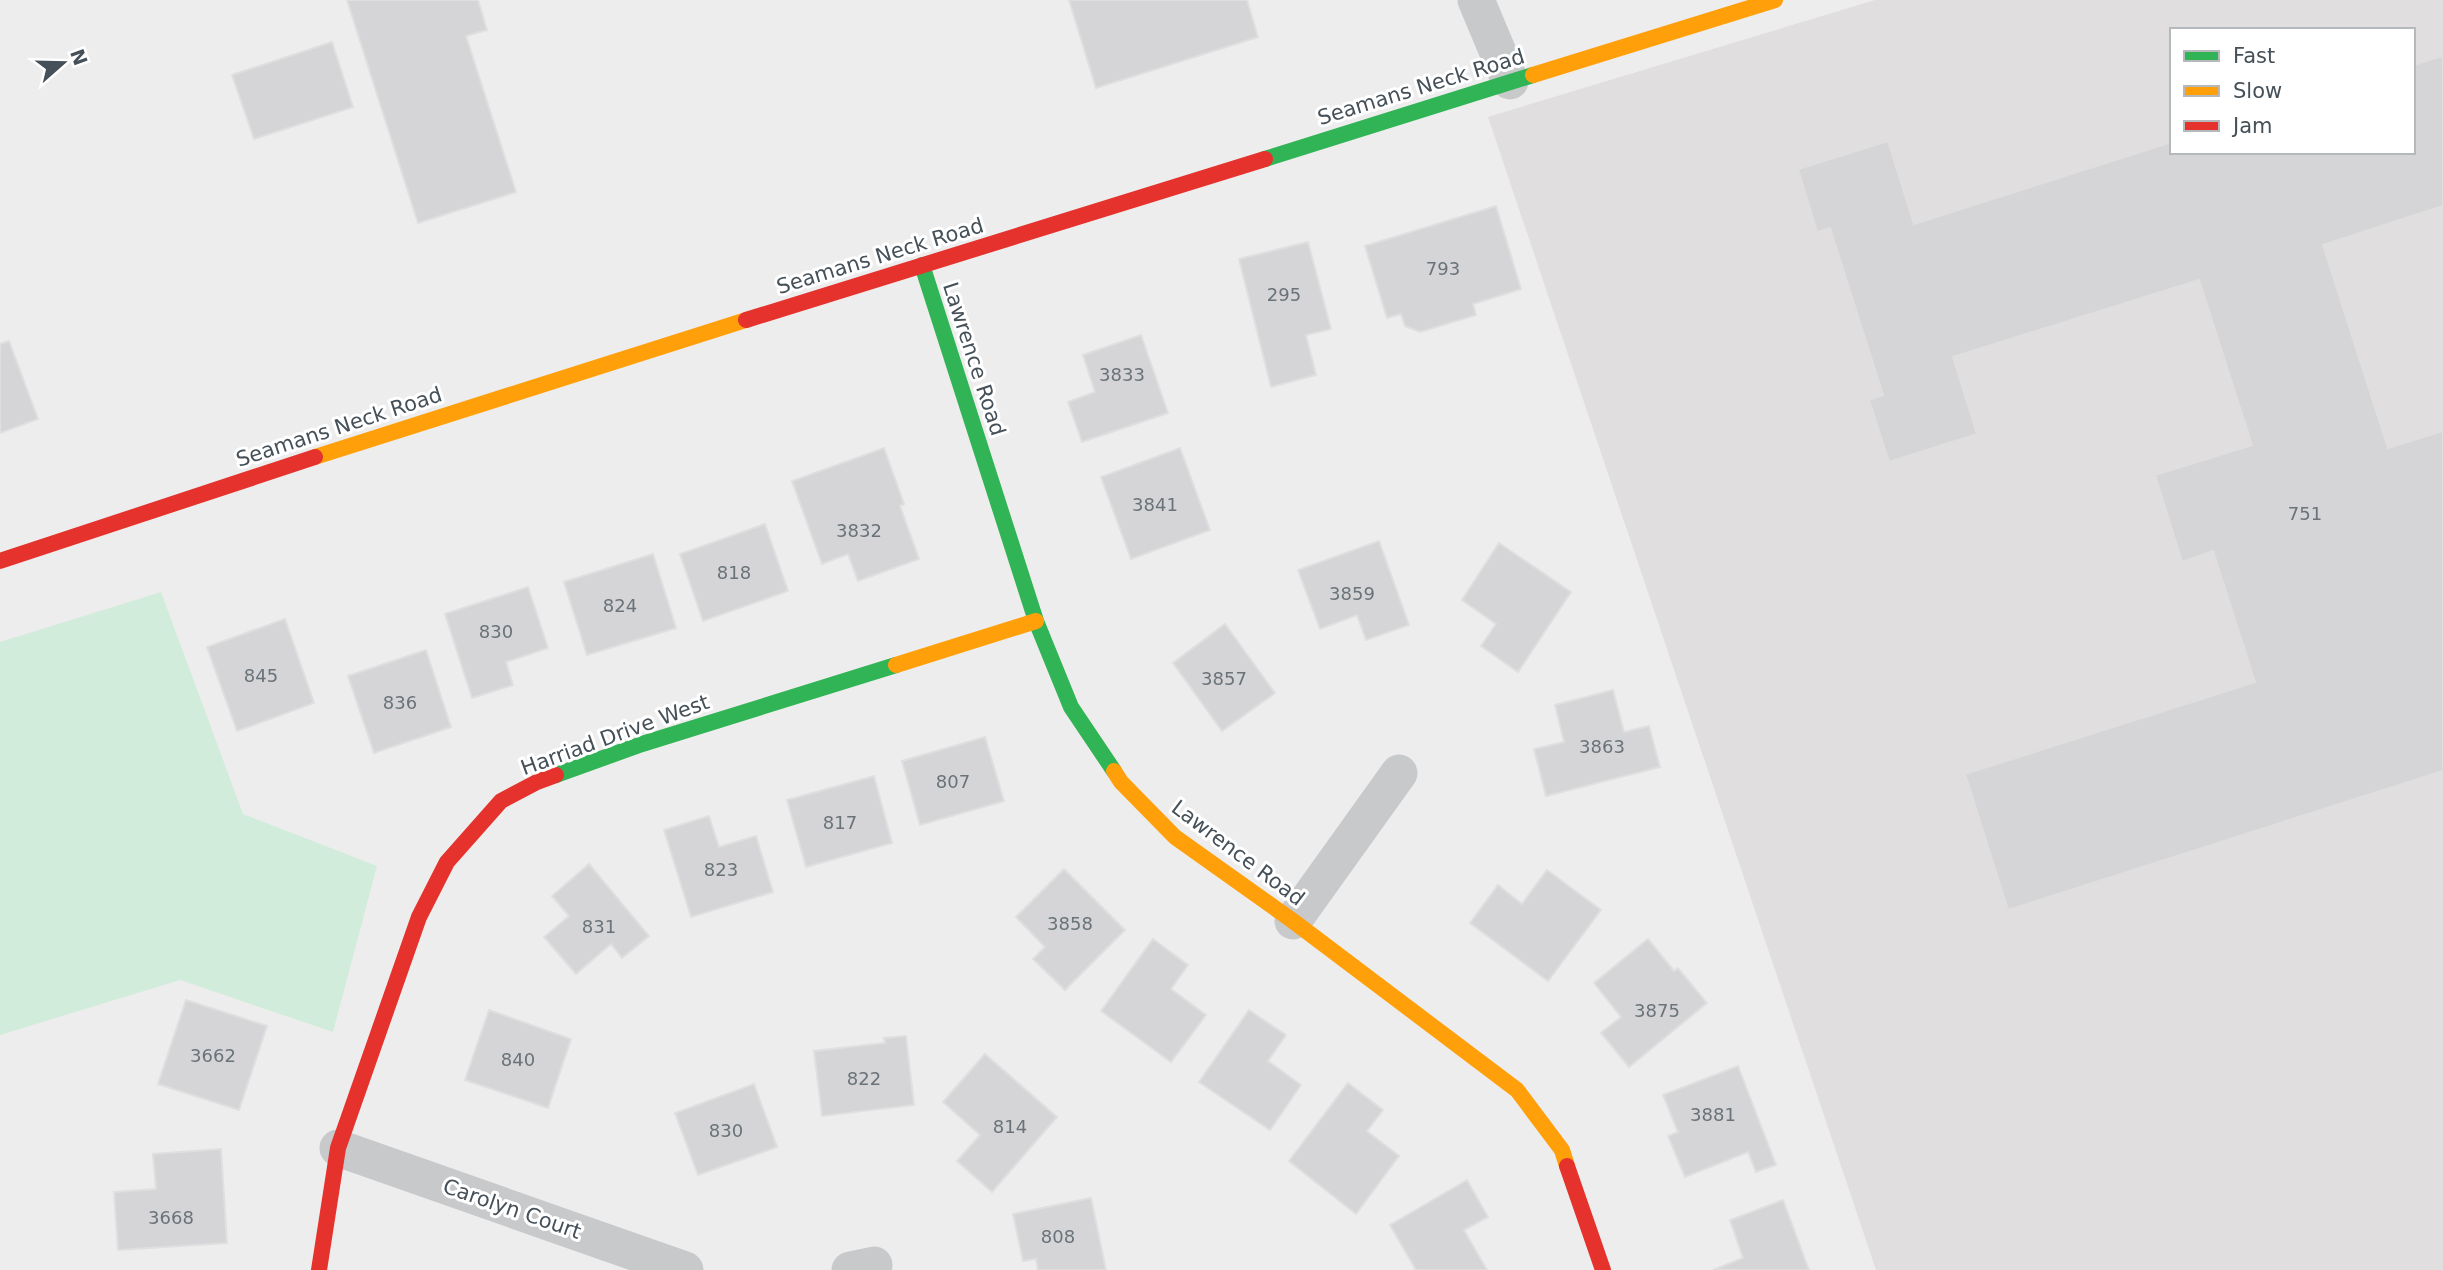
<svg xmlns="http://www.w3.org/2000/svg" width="2443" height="1270" font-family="'DejaVu Sans',sans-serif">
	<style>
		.education { fill: #e0dede; fill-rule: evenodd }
		.green { fill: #d1ecdb }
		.building { fill: #d5d5d7; stroke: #dfdfe0; stroke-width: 2 }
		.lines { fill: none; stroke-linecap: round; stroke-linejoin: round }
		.street { stroke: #c7c9cb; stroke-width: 37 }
		.fast { stroke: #30b455; stroke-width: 16 }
		.slow { stroke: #ff9f0a; stroke-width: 16 }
		.jam { stroke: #e5322d; stroke-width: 16 }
		.labels { text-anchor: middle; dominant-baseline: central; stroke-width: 6; stroke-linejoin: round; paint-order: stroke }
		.number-label { font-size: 18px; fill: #6a7379 }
		.street-label { font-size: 21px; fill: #455058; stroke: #fff }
	</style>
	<rect width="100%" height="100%" fill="#eeeded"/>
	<!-- education -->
	<path class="education" d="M1875 0H2443V1270H1876L1488 117ZM2172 30H2413V152H2172Z"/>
	<!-- green -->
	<path class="green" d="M161 592 243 814 377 866 333 1032 180 980 0 1035V642Z"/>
	<!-- building -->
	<path class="building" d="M347 0H478L487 30 466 36 516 192 418 223Z
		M1069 0H1247L1258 37 1096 88Z
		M332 42 353 107 254 139 232 75Z
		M2443 56V206L2323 245 2388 448 2443 431V771L2008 910 1965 774 2255 682 2213 551 2182 562 2155 475 2252 445 2199 280 1953 357 1977 434 1889 462 1869 400 1883 395 1830 228 1817 232 1798 169 1888 141 1914 224 2172 142V152H2413V65Z
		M1496 206 1521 289 1473 304 1476 315 1420 332 1405 326 1401 314 1387 318 1365 246Z
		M1308 242 1331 329 1306 335 1316 375 1271 387 1239 259Z
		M1141 335 1168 413 1082 442 1068 402 1095 392 1083 355Z
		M9 341 38 419 0 433V344Z
		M884 448 904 504 900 506 919 559 858 581 848 554 822 564 792 481Z
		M1180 448 1210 530 1131 559 1101 477Z
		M765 524 788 591 703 621 680 554Z
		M1379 541 1409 625 1366 640 1357 615 1320 629 1298 570Z
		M1499 543 1571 592 1518 672 1481 646 1496 624 1462 600Z
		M653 554 676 628 587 655 564 582Z
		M528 587 548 648 506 662 513 685 472 698 445 614Z
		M285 619 314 703 237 731 207 647Z
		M1225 624 1275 693 1222 731 1173 663Z
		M426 650 451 727 374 753 348 676Z
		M1613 690 1624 732 1649 726 1660 767 1546 796 1534 749 1564 742 1555 705Z
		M985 737 1004 801 920 825 902 761Z
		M874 776 892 843 806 867 787 800Z
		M709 816 719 847 756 836 773 892 691 917 664 830Z
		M589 864 649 936 622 958 611 944 576 974 544 937 569 916 552 896Z
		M1064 869 1125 930 1065 990 1033 959 1045 947 1016 917Z
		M1547 870 1601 910 1548 981 1470 923 1498 885 1522 904Z
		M1153 939 1188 965 1171 989 1206 1015 1171 1062 1101 1011Z
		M1648 939 1674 971 1678 968 1707 1003 1629 1067 1601 1033 1621 1017 1594 983Z
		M186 1000 267 1026 239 1110 158 1084Z
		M489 1010 571 1039 548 1108 465 1080Z
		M1249 1010 1286 1035 1268 1061 1301 1085 1270 1130 1199 1082Z
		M906 1036 914 1105 822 1116 814 1051 885 1043 884 1038Z
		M985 1054 1057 1117 992 1192 957 1161 980 1135 943 1102Z
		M1738 1066 1776 1165 1756 1172 1748 1152 1685 1177 1668 1136 1678 1132 1663 1095Z
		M1348 1083 1383 1110 1367 1131 1399 1156 1356 1214 1289 1161Z
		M754 1084 777 1147 698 1175 675 1113Z
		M221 1149 227 1243 118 1250 114 1192 156 1189 153 1154Z
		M1467 1180 1488 1217 1464 1230 1487 1270H1416L1390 1225Z
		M1091 1198 1106 1270H1038L1036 1259 1023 1261 1013 1214Z
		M1783 1200 1809 1270H1713L1743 1258 1730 1220Z"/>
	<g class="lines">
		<!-- street -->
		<path class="street" d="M1476 0 1510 81
			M1293 921 1399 773
			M338 1148 685 1270
			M850 1270 874 1265"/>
		<!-- fast -->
		<path class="fast" d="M1265 159 1533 75
			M922 265 1036 621 1071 707 1114 771
			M556 775 642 744 896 665"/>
		<!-- slow -->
		<path class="slow" d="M1533 75 1775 0
			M315 457 746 320
			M896 665 1036 621
			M1114 771 1121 782 1175 837 1293 921 1517 1090 1562 1150 1567 1166"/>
		<!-- jam -->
		<path class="jam" d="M746 320 1265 159
			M0 561 315 457
			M1567 1166 1603 1270
			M319 1270 338 1148 419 917 447 862 501 801 537 782 556 775"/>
	</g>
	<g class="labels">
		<!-- number labels -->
		<g class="number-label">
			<text x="1443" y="268">793</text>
			<text x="1284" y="294">295</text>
			<text x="1122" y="374">3833</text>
			<text x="1155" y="504">3841</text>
			<text x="2305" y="513">751</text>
			<text x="859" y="530">3832</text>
			<text x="734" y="572">818</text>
			<text x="1352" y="593">3859</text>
			<text x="620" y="605">824</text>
			<text x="496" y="631">830</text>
			<text x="261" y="675">845</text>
			<text x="1224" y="678">3857</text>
			<text x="400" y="702">836</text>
			<text x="1602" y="746">3863</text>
			<text x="953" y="781">807</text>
			<text x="840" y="822">817</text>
			<text x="721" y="869">823</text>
			<text x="1070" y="923">3858</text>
			<text x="599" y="926">831</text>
			<text x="1657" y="1010">3875</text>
			<text x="213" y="1055">3662</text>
			<text x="518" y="1059">840</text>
			<text x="864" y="1078">822</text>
			<text x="1713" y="1114">3881</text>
			<text x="1010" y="1126">814</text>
			<text x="726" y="1130">830</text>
			<text x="171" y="1217">3668</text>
			<text x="1058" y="1236">808</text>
		</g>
		<!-- street labels -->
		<g class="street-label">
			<text transform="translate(1421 87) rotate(-17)">Seamans Neck Road</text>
			<text transform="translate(880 256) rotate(-17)">Seamans Neck Road</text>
			<text transform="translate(974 359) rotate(72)">Lawrence Road</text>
			<text transform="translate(339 427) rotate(-18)">Seamans Neck Road</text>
			<text transform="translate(615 735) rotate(-20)">Harriad Drive West</text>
			<text transform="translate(1238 853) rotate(37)">Lawrence Road</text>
			<text transform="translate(512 1209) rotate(19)">Carolyn Court</text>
		</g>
	</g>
	<!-- legend -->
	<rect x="2170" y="28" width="245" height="126" fill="#ffffff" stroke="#b5b9bc" stroke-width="2"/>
	<rect x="2184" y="51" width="35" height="10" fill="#30b455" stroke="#b5b9bc" stroke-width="2"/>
	<text x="2233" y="63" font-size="21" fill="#455058">Fast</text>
	<rect x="2184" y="86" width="35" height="10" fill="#ff9f0a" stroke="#b5b9bc" stroke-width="2"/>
	<text x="2233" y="98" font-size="21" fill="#455058">Slow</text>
	<rect x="2184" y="121" width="35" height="10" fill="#e5322d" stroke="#b5b9bc" stroke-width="2"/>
	<text x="2233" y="133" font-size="21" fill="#455058">Jam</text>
	<!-- north arrow -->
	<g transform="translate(63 63) rotate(70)" stroke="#ffffff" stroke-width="5" paint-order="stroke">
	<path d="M0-5L12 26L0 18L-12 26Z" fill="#455058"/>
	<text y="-10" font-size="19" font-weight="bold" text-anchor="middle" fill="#455058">N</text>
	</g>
</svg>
